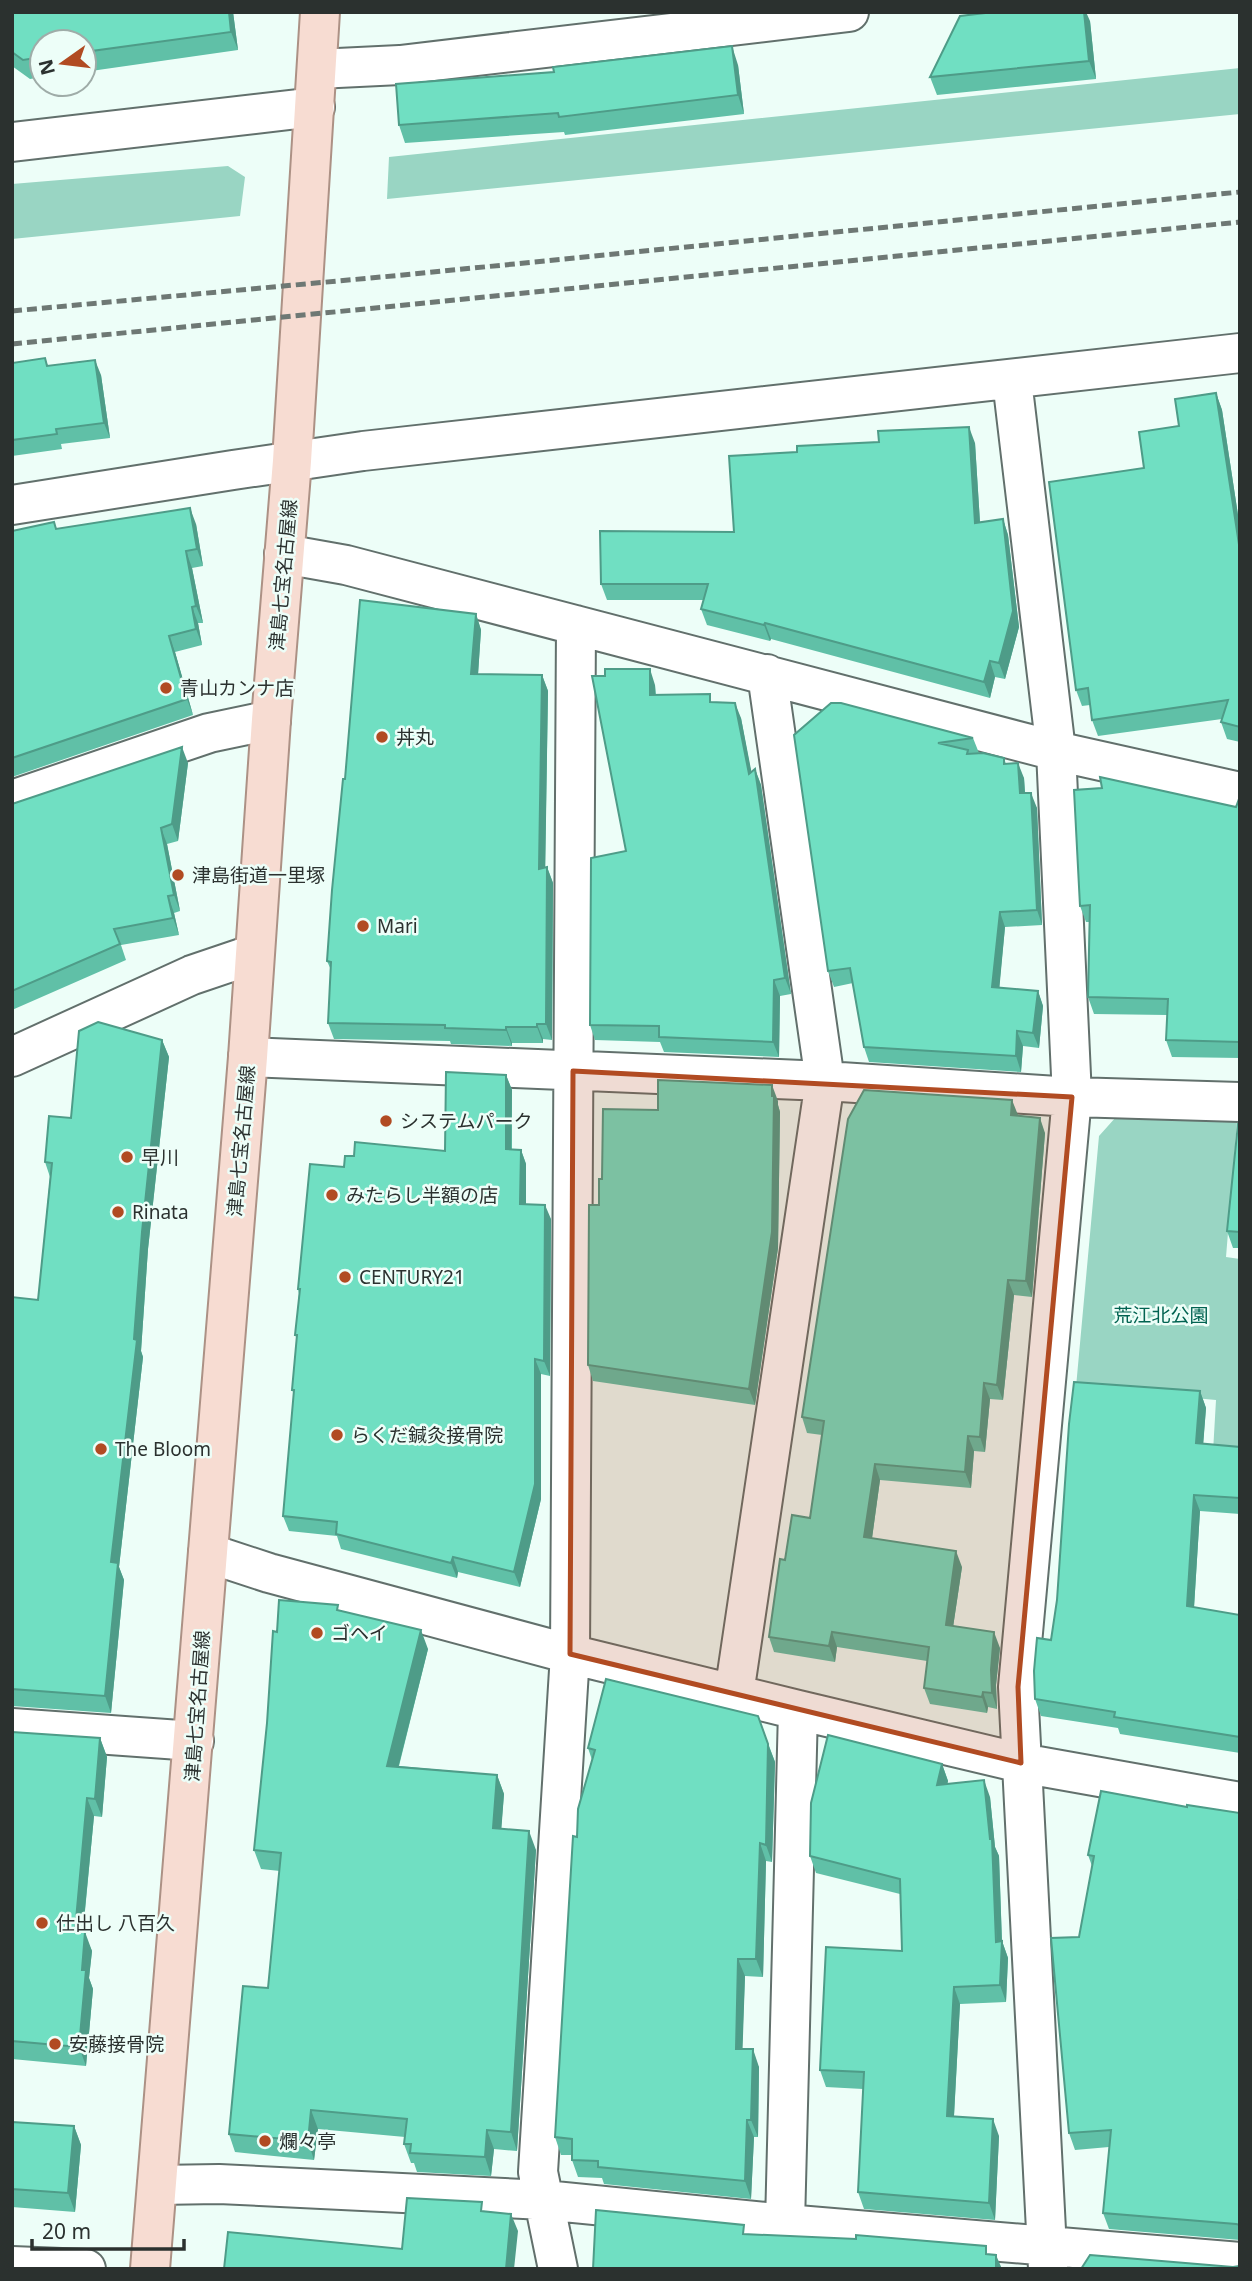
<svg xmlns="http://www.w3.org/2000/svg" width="1252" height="2281" font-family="'Noto Sans','Noto Sans JP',sans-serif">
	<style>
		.green { fill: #99d5c3 }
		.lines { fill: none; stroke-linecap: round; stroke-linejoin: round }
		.minor-casing { stroke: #62706c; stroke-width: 42 }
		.major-casing { stroke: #ac9185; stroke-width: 42 }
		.minor { stroke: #fff; stroke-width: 38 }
		.major { stroke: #f7dcd2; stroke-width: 38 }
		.rail { stroke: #6e7874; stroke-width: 5; stroke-dasharray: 10 5; stroke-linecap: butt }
		.wall { fill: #60c0a7 }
		.shaded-wall { fill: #4e9c88 }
		.building { fill: #70dfc2; stroke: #4e9c88; stroke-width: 2 }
		.marked { fill: #b14b22; fill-opacity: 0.2; stroke: #b14b22; stroke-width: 5; stroke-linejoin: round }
		.poi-dot { fill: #b14b22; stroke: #edfef8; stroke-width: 2.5 }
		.labels { text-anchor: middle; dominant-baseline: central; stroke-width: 5; stroke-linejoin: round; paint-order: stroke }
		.street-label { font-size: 19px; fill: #2b312f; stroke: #edfef8 }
		.poi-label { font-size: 19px; fill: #2b312f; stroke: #edfef8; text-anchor: start }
		.park-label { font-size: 19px; fill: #016351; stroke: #edfef8 }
	</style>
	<rect width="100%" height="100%" fill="#edfef8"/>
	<!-- green -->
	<path class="green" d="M1240 68V114L387 199 389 157Z
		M228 166 245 177 240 216 12 239V184Z
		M1116 1117 1237 1122 1226 1257 1240 1259V1455L1213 1452 1216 1400 1076 1387 1099 1136Z"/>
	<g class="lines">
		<defs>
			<path id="minor" d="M317 69 400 65 849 12
				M12 142 315 107
				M1012 380 1056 751 1072 1097 1018 1687 1048 2269
				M12 505 233 470 363 451 1240 353
				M284 554 346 565 1056 751 1240 792
				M12 800 209 733 271 720
				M12 1057 192 975 254 954
				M248 1057 825 1081 1072 1097 1240 1102
				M208 1553 269 1573 570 1654 798 1710 1021 1763 1240 1802
				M734 1694 825 1081 767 674
				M12 1728 194 1741
				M157 2185 219 2184 544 2200 785 2224 1240 2262
				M785 2224 798 1710
				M12 2266 86 2269
				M558 2269 538 2172 570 1654 576 625"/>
			<path id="major" d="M150 2269 248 1057 271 720 292 461 320 12"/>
		</defs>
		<!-- minor casing -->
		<use href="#minor" class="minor-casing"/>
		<!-- major casing -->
		<use href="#major" class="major-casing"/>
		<!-- minor -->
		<use href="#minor" class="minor"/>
		<!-- major -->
		<use href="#major" class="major"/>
		<!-- rail -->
		<path class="rail" d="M12 311 403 275 1240 192
			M12 344 1240 222"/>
	</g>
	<!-- wall -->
	<path class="wall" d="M12 12H233L238 50 84 72V42H42V77L30 79 12 66Z
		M1090 21 1096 79 937 95 930 77Z
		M738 65 744 114 565 135 564 132 405 143 399 125Z
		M45 358 48 366 101 375 110 438 61 444 62 449 12 456V363Z
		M1216 393 1222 410 1240 528V742L1227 739 1221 722 1222 719 1098 736 1092 720 1090 705 1082 706 1076 690 1144 468 1179 426Z
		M975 443 980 522 1003 519 1008 535 1019 627 1005 679 995 677 990 698 771 639 770 641 707 625 701 609 704 600H607L601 584 734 532 797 452Z
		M196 524 203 566 192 568 203 623H198L202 645 175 652 193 715 12 777V531L56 529Z
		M476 614 481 630 478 674 542 675 548 691 545 868 547 867 553 883 552 1040 543 1039V1043H512V1046L451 1044 450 1041 334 1039 328 1023 331 970 327 961 345 779Z
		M655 685 656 695 713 702 741 718 751 772 755 769 761 785 791 994 780 996 779 1057 664 1052 660 1042 595 1040 590 1025 626 851Z
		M794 735 973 738 979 753 1004 758 1006 764 1024 778 1025 793 1037 808 1042 925 1005 927 999 988 1038 991 1043 1006 1039 1048 1023 1046 1021 1072 869 1062 864 1047 853 983 834 987 828 971Z
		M188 763 178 841 167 844 180 911 174 913 179 935 121 945 126 960 12 1010V804Z
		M1240 796V1058L1172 1057 1166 1040 1167 1015 1094 1014 1088 997 1089 922H1086L1080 906 1236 807Z
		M162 1040 169 1057 148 1249 141 1351 143 1357 119 1567 124 1580 111 1713 12 1706V1297L38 1300 50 1177 45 1162 71 1118Z
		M506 1075 512 1090V1149L521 1150 526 1164V1204L551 1219 550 1376 541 1374V1499L520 1587 458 1572 457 1578 341 1549 337 1536 289 1531 283 1516 294 1394 292 1390 297 1339 295 1335 299 1294 298 1289 344 1167 354 1156 445 1151Z
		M778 1101V1105L780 1112 778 1248 755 1405 593 1381 588 1365 599 1205 602 1179 658 1110Z
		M1018 1116 1045 1133 1032 1297 1014 1295 1003 1400 990 1399 985 1452 974 1451 971 1488 880 1480 872 1538 962 1567 953 1627 1000 1648 996 1685 997 1709 988 1707 987 1713 930 1704 924 1688 927 1661 837 1647 835 1662 774 1652 769 1637 785 1560 810 1518 822 1435 807 1433 802 1417Z
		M1240 1124V1248H1233L1227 1231Z
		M1200 1391 1206 1408 1203 1444 1240 1447V1514L1200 1511 1194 1608 1240 1615V1753L1120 1734 1118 1728 1041 1716 1035 1699 1051 1640Z
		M340 1611 428 1649 399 1766 497 1775 504 1794 501 1829 536 1850 517 2151 494 2149 491 2176 417 2172 414 2163H411L404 2144 405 2137 318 2129 314 2160 235 2152 229 2134 268 1988 280 1871 261 1869 254 1850 277 1632Z
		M758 1716 775 1762 772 1862 766 1861 763 1977 745 1976 742 2049 759 2067 758 2137H754L751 2199 604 2184 602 2178 578 2177 572 2160V2155H561L555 2137 577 1837 592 1760 588 1748Z
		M12 1732 100 1738 107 1757 102 1817 94 1816 83 1932 92 1951 89 1978 93 1989 86 2066 12 2059Z
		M942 1764 948 1781 947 1784 990 1797 995 1847 999 1856 1002 1941 1008 1958 1006 2002 960 2004 954 2117 999 2136 995 2220 864 2209 858 2192 863 2089 826 2087 820 2070 902 1951 900 1894 816 1873 810 1856Z
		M1187 1807 1240 1813V2240L1109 2229 1103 2213 1109 2147 1075 2150 1069 2133 1079 1937 1092 1866 1088 1855Z
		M12 2122 74 2126 81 2145 75 2212 12 2207Z"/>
	<!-- shaded-wall -->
	<path class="shaded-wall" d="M229 12H233L238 50 231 32Z
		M1084 12H1086L1090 21 1096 79 1089 61Z
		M732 46 738 65 744 114 738 95Z
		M95 360 101 375 110 438 104 423Z
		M1216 393 1222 410 1240 528V551Z
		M969 427 975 443 981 539 975 523Z
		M190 508 196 524 203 566 197 549Z
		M1003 519 1008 535 1019 627 1005 679 999 663Z
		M186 551 192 568 203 623 196 606Z
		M192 607 198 623 202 645 196 629Z
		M476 614 481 630 477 690 471 674Z
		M765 623 771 639 770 641 764 625Z
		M169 636 175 652 193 715 187 699Z
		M990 661 995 677 990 698 984 682Z
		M650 669 655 685 656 710 650 695Z
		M542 675 548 691 545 885 539 869Z
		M735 703 741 718 755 790 749 774Z
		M182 747 188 763 178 841 172 824Z
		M1018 763 1024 778 1026 809 1020 793Z
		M755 769 761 785 791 994 785 978Z
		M1031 793 1037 808 1042 925 1037 910Z
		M161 828 167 844 180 911 174 895Z
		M547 867 553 883 552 1040 546 1024Z
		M168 896 174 913 179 935 173 918Z
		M1000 912 1005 927 998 1003 992 987Z
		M774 980 780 996 779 1057 773 1042Z
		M1038 991 1043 1006 1039 1048 1033 1033Z
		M537 1024 543 1039V1043L537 1027Z
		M506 1027 512 1043V1046L506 1030Z
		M1017 1031 1023 1046 1021 1072 1016 1056Z
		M162 1040 169 1057 148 1249 141 1351 143 1357 119 1567 124 1580 111 1713 105 1696 111 1562 134 1339 142 1232Z
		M506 1075 512 1090 511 1164 506 1149Z
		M772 1085 778 1101V1105L780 1112 778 1248 755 1405 749 1389Z
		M1012 1100 1018 1115H1011Z
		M1040 1118 1045 1133 1032 1297 1026 1281Z
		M521 1150 526 1164V1219L520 1204Z
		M545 1205 551 1219 550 1376 544 1361Z
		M1008 1280 1014 1295 1003 1400 997 1385Z
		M535 1359 541 1374V1499L520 1587 514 1572Z
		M984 1383 990 1399 985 1452 980 1437Z
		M1200 1391 1206 1408 1202 1460 1196 1443Z
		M968 1436 974 1451 971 1488 965 1472Z
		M875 1464 880 1480 870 1553 864 1537Z
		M1194 1495 1200 1511 1193 1623 1187 1606Z
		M956 1551 962 1567 951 1641 946 1625Z
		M453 1557 458 1572 457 1578 451 1563Z
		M421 1630 428 1649 394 1784 387 1766Z
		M832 1632 837 1647 835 1662 829 1646Z
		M994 1632 1000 1648 996 1685 997 1709 992 1693 991 1670Z
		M983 1692 988 1707 987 1713 982 1697Z
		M100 1738 107 1757 102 1817 95 1799Z
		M768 1744 775 1762 772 1862 766 1845Z
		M942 1764 948 1781 943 1802 937 1785Z
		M497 1775 504 1794 500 1847 493 1828Z
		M984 1780 990 1797 995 1847 999 1856 1002 1945V1941L1008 1958 1006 2002 1000 1985 990 1839Z
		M87 1798 94 1816 81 1950 75 1931Z
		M529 1831 536 1850 517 2151 511 2132Z
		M760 1843 766 1861 763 1977 756 1959Z
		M85 1932 92 1951 89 1978 93 1989 86 2066 79 2047 82 1970Z
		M738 1959 745 1976 742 2066 736 2049Z
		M954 1987 960 2004 953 2133 947 2116Z
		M753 2049 759 2067 758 2137 751 2120Z
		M311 2110 318 2129 314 2160 308 2141Z
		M993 2119 999 2136 995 2220 989 2203Z
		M747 2120 754 2137 751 2199 745 2181Z
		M74 2126 81 2145 75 2212 68 2193Z
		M487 2130 494 2149 491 2176 485 2157Z
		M511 2214 518 2231 514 2269H506Z
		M996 2255 1002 2269H996Z"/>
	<!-- building -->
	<path class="building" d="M12 12H229L231 32 84 52V42H42V57L23 60 12 52Z
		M994 12H1084L1089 61 930 77 960 16Z
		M732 46 738 95 559 117 558 113 399 125 396 84 554 72 553 67Z
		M45 358 47 366 95 360 104 423 56 429 57 434 12 440V363Z
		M1216 393 1240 551V727L1221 722 1228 700 1092 720 1088 688 1076 690 1049 482 1144 468 1139 432 1179 426 1175 399Z
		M969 427 975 523 1003 519 1013 611 999 663 990 661 984 682 765 623 764 625 701 609 708 584H601L600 531 734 532 729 456 797 452V446L879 442 878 431Z
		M190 508 197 549 186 551 196 606 192 607 196 629 169 636 187 699 12 758V531L54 522 56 529Z
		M360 600 476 614 471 674 542 675 539 869 547 867 546 1024H537V1027H506V1030L445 1028V1025L328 1023 331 962 327 961 332 890 343 779H345Z
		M605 669H650V695L710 694V702L735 703 749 774 755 769 785 978 774 980 773 1042 659 1037V1026L590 1025 591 858 626 851 592 676H605Z
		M831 703H841L973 738 938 743 968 750 967 754 983 753 1004 758V764L1018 763 1020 793H1031L1037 910 1000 912 992 987 1038 991 1033 1033 1017 1031 1016 1056 864 1047 850 968 828 971 794 735Z
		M182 747 172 824 161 828 174 895 168 896 173 918 114 929 120 944 12 991V804Z
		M1100 777 1236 807 1240 796V1042L1166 1040 1168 999 1088 997 1090 905 1080 906 1074 790 1102 788Z
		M98 1022 162 1040 142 1232 134 1339 137 1340 111 1562 118 1563 105 1696 12 1689V1297L38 1300 52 1163 45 1162 49 1116 71 1118 79 1031Z
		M446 1072 506 1075V1149L521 1150 520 1204 545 1205 544 1361 535 1359V1484L514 1572 453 1557 451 1563 336 1534 337 1522 283 1516 294 1390H292L297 1335H295L300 1289H298L310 1164 344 1167 345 1156H354L355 1142 445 1151Z
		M658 1080 772 1085V1096H774L772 1232 749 1389 588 1365 589 1205H599V1179H602L603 1109 658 1110Z
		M864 1090 1012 1100 1011 1115 1040 1118 1026 1281 1008 1280 997 1385 984 1383 980 1437 968 1436 965 1472 875 1464 864 1537 956 1551 946 1625 994 1632 991 1670 992 1693 983 1692 982 1697 924 1688 929 1647 832 1632 829 1646 769 1637 780 1559 785 1560 792 1515 810 1518 824 1421 802 1417 848 1119Z
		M1238 1124H1240V1232L1227 1231Z
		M1074 1382 1200 1391 1196 1443 1240 1447V1498L1194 1495 1187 1606 1240 1615V1737L1114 1717 1115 1712 1035 1699 1034 1671 1037 1638 1051 1640 1057 1600 1069 1424Z
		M279 1600 338 1605 337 1610 421 1630 387 1766 497 1775 493 1828 529 1831 511 2132 487 2130 485 2157 410 2153 411 2144H404L407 2119 311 2110 308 2141 229 2134 243 1986 268 1988 281 1853 254 1850 267 1723 273 1631 277 1632Z
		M606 1679 758 1716 768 1744 766 1845 760 1843 756 1959H738L736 2049H753L751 2120H747L745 2181 598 2167V2161L572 2160V2139L555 2137 573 1836 577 1837 578 1809 595 1750 588 1748Z
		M12 1732 100 1738 95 1799 87 1798 75 1931 85 1932 82 1970H86L79 2047 12 2041Z
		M828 1735 942 1764 937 1785 984 1780 990 1839H992L996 1942 1002 1941 1000 1985 954 1987 947 2116 993 2119 989 2203 858 2192 864 2072 820 2070 826 1947 902 1951 900 1879 810 1856 811 1803Z
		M1101 1791 1187 1807V1805L1240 1813V1893L1239 1899H1240V2225L1236 2224 1103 2213 1111 2130 1069 2133 1051 1938 1079 1937 1094 1856 1088 1855Z
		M12 2122 74 2126 68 2193 12 2189Z
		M407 2198 482 2202 481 2211 511 2214 506 2269H224L228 2232 402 2249Z
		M596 2210 744 2225 743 2234 856 2239V2235L986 2246V2254L996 2255V2269H593Z
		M1090 2255 1233 2267 1240 2266V2269H1081Z"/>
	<!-- marked area -->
	<path class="marked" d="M573 1071 1072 1097 1018 1687 1021 1763 570 1654Z"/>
	<!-- markers -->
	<g class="poi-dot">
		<circle cx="166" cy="688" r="7"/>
		<circle cx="382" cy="737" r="7"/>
		<circle cx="178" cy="875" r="7"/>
		<circle cx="363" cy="926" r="7"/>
		<circle cx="386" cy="1121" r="7"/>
		<circle cx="127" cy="1157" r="7"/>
		<circle cx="332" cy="1195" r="7"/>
		<circle cx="118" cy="1212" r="7"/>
		<circle cx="345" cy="1277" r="7"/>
		<circle cx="337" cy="1435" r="7"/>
		<circle cx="101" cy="1449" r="7"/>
		<circle cx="317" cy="1633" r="7"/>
		<circle cx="42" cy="1923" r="7"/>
		<circle cx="55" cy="2044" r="7"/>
		<circle cx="265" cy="2141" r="7"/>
	</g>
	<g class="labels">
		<!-- street labels -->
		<g class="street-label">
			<text transform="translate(283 575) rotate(-85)">津島七宝名古屋線</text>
			<text transform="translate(241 1141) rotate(-85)">津島七宝名古屋線</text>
			<text transform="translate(197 1706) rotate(-86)">津島七宝名古屋線</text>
		</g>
		<!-- poi labels -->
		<g class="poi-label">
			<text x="180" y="688">青山カンナ店</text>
			<text x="396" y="737">丼丸</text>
			<text x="192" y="875">津島街道一里塚</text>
			<text x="377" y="926">Mari</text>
			<text x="400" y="1121">システムパーク</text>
			<text x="141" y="1157">早川</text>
			<text x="346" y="1195">みたらし半額の店</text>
			<text x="132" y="1212">Rinata</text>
			<text x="359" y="1277">CENTURY21</text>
			<text x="351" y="1435">らくだ鍼灸接骨院</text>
			<text x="115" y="1449">The Bloom</text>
			<text x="331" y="1633">ゴヘイ</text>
			<text x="56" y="1923">仕出し 八百久</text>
			<text x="69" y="2044">安藤接骨院</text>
			<text x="279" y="2141">爛々亭</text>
		</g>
		<!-- park labels -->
		<g class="park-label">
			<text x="1161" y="1315">荒江北公園</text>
		</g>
	</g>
	<!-- border -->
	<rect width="1252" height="2281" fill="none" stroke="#2b312f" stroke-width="28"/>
	<!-- north arrow -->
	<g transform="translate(63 63) rotate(256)"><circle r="33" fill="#edfef8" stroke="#9faca8" stroke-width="2"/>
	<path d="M0-5L12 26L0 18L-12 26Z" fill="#b14b22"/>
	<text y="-10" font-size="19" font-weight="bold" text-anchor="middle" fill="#2b312f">N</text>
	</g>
	<!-- scale -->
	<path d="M32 2239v10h152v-10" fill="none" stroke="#2b312f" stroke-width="3.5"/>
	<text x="42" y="2239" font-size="21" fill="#2b312f" stroke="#edfef8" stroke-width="5" paint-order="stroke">20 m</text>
</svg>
